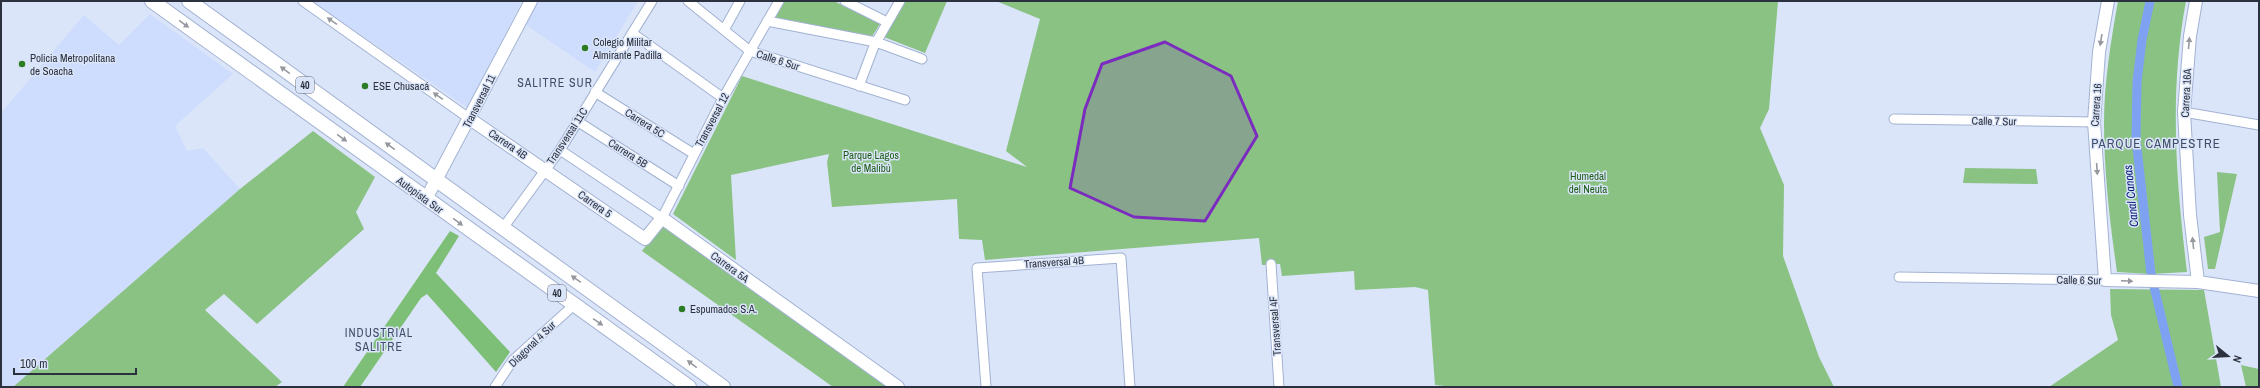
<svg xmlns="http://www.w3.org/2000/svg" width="2260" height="388" font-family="'Archivo Narrow',sans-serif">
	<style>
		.built { fill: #ceddfe }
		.green { fill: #8ac284 }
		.forest { fill: #7dbf76 }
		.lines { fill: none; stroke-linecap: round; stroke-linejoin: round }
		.canal { stroke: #7ea2f1; stroke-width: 9 }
		.minor-casing { stroke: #a2b2d2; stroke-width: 11 }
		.secondary-casing { stroke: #a2b2d2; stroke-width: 14 }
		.trunk-casing { stroke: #a2b2d2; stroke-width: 16 }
		.minor { stroke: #fff; stroke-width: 9 }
		.secondary { stroke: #fff; stroke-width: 12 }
		.trunk { stroke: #fff; stroke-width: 14 }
		.oneway { fill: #95989e }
		.marked { fill: #7b2cbf; fill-opacity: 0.2; stroke: #7b2cbf; stroke-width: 3; stroke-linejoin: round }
		.poi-dot { fill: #2c7c26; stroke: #dbe5f9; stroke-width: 1.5 }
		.labels { text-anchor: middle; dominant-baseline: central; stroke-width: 3; stroke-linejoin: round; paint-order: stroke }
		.shield { fill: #dbe5f9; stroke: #606776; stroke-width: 1 }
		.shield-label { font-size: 10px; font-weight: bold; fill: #2b313e }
		.poi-label { font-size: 11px; fill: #2b313e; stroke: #dbe5f9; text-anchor: start }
		.street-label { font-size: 11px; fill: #2b313e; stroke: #dbe5f9 }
		.park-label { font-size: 11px; fill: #1d5e18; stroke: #dbe5f9 }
		.neighbourhood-label { font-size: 12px; letter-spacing: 1px; fill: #404d69; stroke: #dbe5f9 }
		.water-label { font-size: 12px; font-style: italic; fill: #051c76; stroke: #dbe5f9 }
		.quarter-label { font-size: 13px; letter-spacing: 1px; fill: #404d69; stroke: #dbe5f9 }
	</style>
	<rect width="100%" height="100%" fill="#dbe5f9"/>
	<!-- built -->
	<path class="built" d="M312 1H522L468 108Z
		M538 1H638L595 72 526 25Z
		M150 14 233 74 175 126 187 151 203 148 240 189 13 387H1V113L84 15 119 45Z"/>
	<!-- green -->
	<path class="green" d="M785 1H834L880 24 871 38 775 18Z
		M905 1H947L925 53 884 37Z
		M996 1H1778L1769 109 1760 128 1784 185 1783 256 1819 357 1834 387H1454L1435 385 1428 290 1415 287 1355 290 1354 271 1282 276 1280 264 1262 265 1259 238 985 260 982 240 959 239 957 199 832 207 827 162 829 154 731 175 736 260 673 214 742 76 1027 167 1006 151 1040 19Z
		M2118 1H2186C2169 93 2176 180 2187 272L2151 274 2117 272C2110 223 2104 173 2104 123 2104 82 2111 41 2118 1Z
		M313 131 375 177 356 212 364 229 257 324 224 294 205 310 282 382 275 387H13L240 189Z
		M1965 168 2036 169 2038 184 1963 183Z
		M2217 172 2237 174 2215 269H2208L2204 237 2220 232Z
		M661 225 888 387H833L642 251Z
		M2110 289 2204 290 2221 387H2049L2118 340 2111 315Z
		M2241 365 2259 369V387H2246Z"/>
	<!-- forest -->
	<path class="forest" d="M450 231 459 236 436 273 510 352 496 372 427 294 421 298 360 387H343Z"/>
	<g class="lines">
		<!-- canal -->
		<path class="canal" d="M2150 1 2142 40 2137 82 2136 139 2151 274 2178 387"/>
		<defs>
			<path id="minor" d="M303 1 470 119
				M688 1 750 51 905 100
				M845 1 887 22
				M767 21 876 42 922 59
				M724 30 740 1
				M632 33 723 98
				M859 86 874 46 900 1
				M595 92 694 154
				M2184 112 2259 125
				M1894 119 2094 122
				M577 121 679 186
				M560 150 662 218 723 98 779 1
				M503 228 560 150 652 1
				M1271 264 1279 387
				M1899 277 2105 280
				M495 387 513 360 574 305
				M986 387 977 268 1121 258 1130 387"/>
			<path id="secondary" d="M2108 1 2099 52 2094 122 2105 280 2198 282 2259 291
				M2196 1 2190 36 2184 112 2190 215 2198 282
				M470 119 645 239 662 218 898 387
				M426 199 531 1"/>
			<path id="trunk" d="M152 1 689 387
				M189 1 723 387"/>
		</defs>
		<!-- minor casing -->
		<use href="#minor" class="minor-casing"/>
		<!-- secondary casing -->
		<use href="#secondary" class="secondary-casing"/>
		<!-- trunk casing -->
		<use href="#trunk" class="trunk-casing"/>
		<!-- minor -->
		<use href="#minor" class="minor"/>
		<!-- secondary -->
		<use href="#secondary" class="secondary"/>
		<!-- trunk -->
		<use href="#trunk" class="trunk"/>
	</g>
	<!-- one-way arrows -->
	<defs><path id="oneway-solid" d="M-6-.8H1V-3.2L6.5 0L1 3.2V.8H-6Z"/></defs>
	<g class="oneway">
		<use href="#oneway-solid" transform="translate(332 21) rotate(-145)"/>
		<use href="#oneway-solid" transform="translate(184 24) rotate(36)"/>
		<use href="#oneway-solid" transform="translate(2101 40) rotate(99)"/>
		<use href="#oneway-solid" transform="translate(2189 43) rotate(-85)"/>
		<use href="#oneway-solid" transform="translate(285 70) rotate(-144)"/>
		<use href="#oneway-solid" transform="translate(438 96) rotate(-145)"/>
		<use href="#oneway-solid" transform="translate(342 138) rotate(36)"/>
		<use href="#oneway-solid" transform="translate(390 146) rotate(-144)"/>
		<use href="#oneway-solid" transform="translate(2097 169) rotate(86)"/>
		<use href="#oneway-solid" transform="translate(458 222) rotate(36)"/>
		<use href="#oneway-solid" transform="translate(2193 243) rotate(-96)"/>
		<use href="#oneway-solid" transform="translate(576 279) rotate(-145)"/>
		<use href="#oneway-solid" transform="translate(2127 281) rotate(2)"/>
		<use href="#oneway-solid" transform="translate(598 322) rotate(35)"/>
		<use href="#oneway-solid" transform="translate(692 364) rotate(-143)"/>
	</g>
	<!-- marked area -->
	<path class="marked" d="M1165 42 1231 76 1257 136 1205 221 1134 217 1070 188 1085 109 1102 64Z"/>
	<!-- markers -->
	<g class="poi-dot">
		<circle cx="585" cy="48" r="4"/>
		<circle cx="22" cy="64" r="4"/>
		<circle cx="365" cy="86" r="4"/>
		<circle cx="682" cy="309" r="4"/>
	</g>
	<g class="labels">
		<!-- shield labels -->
		<g class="shield">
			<rect x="296" y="77" width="18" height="16" rx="3"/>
			<rect x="548" y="285" width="18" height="16" rx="3"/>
		</g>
		<g class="shield-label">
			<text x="305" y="85">40</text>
			<text x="557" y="293">40</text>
		</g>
		<!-- poi labels -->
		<g class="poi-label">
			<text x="593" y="42">Colegio Militar<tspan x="593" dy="13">Almirante Padilla</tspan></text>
			<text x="30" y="58">Policia Metropolitana<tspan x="30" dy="13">de Soacha</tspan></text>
			<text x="373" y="86">ESE Chusacá</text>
			<text x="690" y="309">Espumados S.A.</text>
		</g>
		<!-- street labels -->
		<g class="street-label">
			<text transform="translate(778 60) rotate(18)">Calle 6 Sur</text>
			<text transform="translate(2186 93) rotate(-87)">Carrera 16A</text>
			<text transform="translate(479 101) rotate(-63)">Transversal 11</text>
			<text transform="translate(2096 105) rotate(-86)">Carrera 16</text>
			<text transform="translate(712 120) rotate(-62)">Transversal 12</text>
			<text transform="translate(1994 121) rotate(1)">Calle 7 Sur</text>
			<text transform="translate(645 123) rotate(32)">Carrera 5C</text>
			<text transform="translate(567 136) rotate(-57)">Transversal 11C</text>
			<text transform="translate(508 144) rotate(34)">Carrera 4B</text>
			<text transform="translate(628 153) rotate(32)">Carrera 5B</text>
			<text transform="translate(420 195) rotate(36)">Autopista Sur</text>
			<text transform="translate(595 204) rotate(35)">Carrera 5</text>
			<text transform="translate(1054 262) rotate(-4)">Transversal 4B</text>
			<text transform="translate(730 267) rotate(36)">Carrera 5A</text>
			<text transform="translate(2079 280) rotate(1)">Calle 6 Sur</text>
			<text transform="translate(1275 326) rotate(-94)">Transversal 4F</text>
			<text transform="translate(532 344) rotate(-44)">Diagonal 4 Sur</text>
		</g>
		<!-- park labels -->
		<g class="park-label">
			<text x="871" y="155">Parque Lagos<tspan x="871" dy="13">de Malibú</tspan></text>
			<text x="1588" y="176">Humedal<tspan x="1588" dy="13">del Neuta</tspan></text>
		</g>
		<!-- neighbourhood labels -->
		<g class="neighbourhood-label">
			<text x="555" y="83">SALITRE SUR</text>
			<text x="379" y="333">INDUSTRIAL<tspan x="379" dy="14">SALITRE</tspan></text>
		</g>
		<!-- water labels -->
		<g class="water-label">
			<text transform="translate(2131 196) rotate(-96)">Canal Canoas</text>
		</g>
		<!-- quarter labels -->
		<g class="quarter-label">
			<text x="2156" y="143">PARQUE CAMPESTRE</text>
		</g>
	</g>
	<!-- border -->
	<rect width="2260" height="388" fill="none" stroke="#2b313e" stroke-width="4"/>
	<!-- north arrow -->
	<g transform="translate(2228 356) rotate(108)" stroke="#dbe5f9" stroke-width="3" paint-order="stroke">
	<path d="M0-3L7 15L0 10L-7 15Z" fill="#2b313e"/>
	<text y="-6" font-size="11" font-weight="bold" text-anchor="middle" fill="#2b313e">N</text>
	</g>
	<!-- scale -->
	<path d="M14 368v6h122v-6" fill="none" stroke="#2b313e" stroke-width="2"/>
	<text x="20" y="368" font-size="12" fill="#2b313e" stroke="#dbe5f9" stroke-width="3" paint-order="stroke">100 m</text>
</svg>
